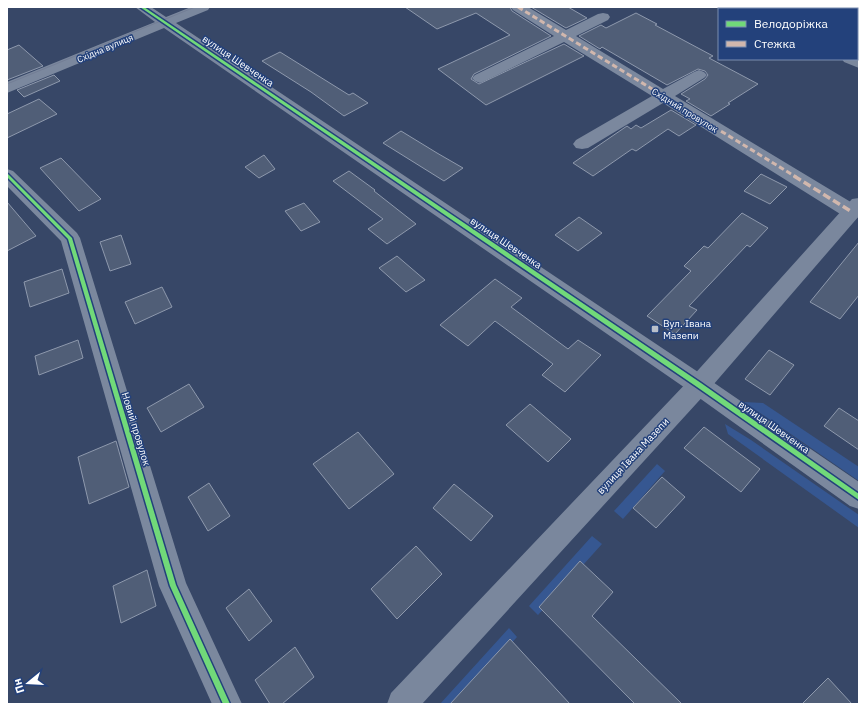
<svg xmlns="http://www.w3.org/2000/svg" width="866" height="711" font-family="'IBM Plex Sans',sans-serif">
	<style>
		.green { fill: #365791 }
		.building { fill: #505e77; stroke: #8e99ad }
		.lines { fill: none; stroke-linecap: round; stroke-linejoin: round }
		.minor { fill: #7b889e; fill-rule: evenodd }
		.major { fill: #7a879d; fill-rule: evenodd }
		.tram { stroke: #737e96; stroke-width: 1 }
		.quiet-far1 { stroke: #d1b7ad; stroke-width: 3; stroke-dasharray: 5.5 3; stroke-linecap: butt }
		.quiet { stroke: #d1b7ad; stroke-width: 3.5; stroke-dasharray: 8 3.5; stroke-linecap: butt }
		.cycleway-casing { stroke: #23417b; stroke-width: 3 }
		.cycleway { fill: #71d979; fill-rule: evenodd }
		.poi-dot { fill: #b9bfca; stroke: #23417b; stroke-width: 1.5 }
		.labels { text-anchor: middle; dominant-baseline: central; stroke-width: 3; stroke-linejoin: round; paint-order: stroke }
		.far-street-label { font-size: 9px; fill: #fff; stroke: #23417b }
		.street-label { font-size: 10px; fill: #fff; stroke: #23417b }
		.poi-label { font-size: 10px; fill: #fff; stroke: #23417b; text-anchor: start }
	</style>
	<rect width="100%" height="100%" fill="#374767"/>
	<!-- green -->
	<path class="green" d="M744 402 763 403 859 467V481Z
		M725 424 751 440 859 515V528L728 434Z
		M657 464 665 471 623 519 614 511Z
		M592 536 602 544 538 615 529 606Z
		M509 628 517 637 456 704H440Z"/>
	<!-- building -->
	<path class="building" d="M405 7H510L512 11 551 36 474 74 471 79 479 84 564 44 584 56 486 105 438 69 510 35 476 13 437 29Z
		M531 7H568L587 18 566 28Z
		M636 13 657 24 655 25 713 56 709 58 758 84 728 103 730 104 711 116 686 101 690 99 681 94 705 79 708 75 705 71 698 69 667 85 602 47 600 49 579 36 601 25 606 28Z
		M19 45 43 66 7 80V50Z
		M280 52 349 95 353 93 368 103 344 116 311 92 262 61Z
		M54 75 60 81 24 97 17 90Z
		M39 99 57 114 7 138V114Z
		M671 110 696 125 679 136 668 129 636 151 632 149 593 176 573 163 627 126 631 129 636 125 641 128Z
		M401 131 437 153 463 168 444 181 383 143Z
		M264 155 275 169 259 178 245 167Z
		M61 158 101 199 79 211 40 168Z
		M349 171 375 190 374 191 416 224 387 244 368 229 383 219 333 181Z
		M761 174 787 187 770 204 744 191Z
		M7 202 36 236 7 251Z
		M304 203 320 222 301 231 285 211Z
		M742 213 768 228 750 247 747 245 689 306 697 310 675 334 647 316 691 271 684 266 704 246 708 248Z
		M579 217 602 233 578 251 555 235Z
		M121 235 131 264 110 271 100 242Z
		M859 242V295L840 319 810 302Z
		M397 256 425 280 406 292 379 268Z
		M62 269 69 293 30 307 24 282Z
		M495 279 522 298 511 307 568 349 578 340 601 355 565 392 542 375 553 364 495 321 468 346 440 325Z
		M162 287 172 307 135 324 125 302Z
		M78 340 83 358 39 375 35 356Z
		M769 350 794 365 770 395 745 379Z
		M189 384 204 407 161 432 147 408Z
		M530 404 571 439 548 462 506 425Z
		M839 408 859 421V450L824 426Z
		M704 427 760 469 741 492 684 448Z
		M358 432 394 474 349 509 313 464Z
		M116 441 129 487 89 504 78 457Z
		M662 477 685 497 656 528 633 508Z
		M209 483 230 516 208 531 188 497Z
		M454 484 493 516 471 541 433 508Z
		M416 546 442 574 397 619 371 589Z
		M580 561 613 592 592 616 682 704H635L539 607Z
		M147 570 156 606 121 623 113 586Z
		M249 589 272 621 249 641 226 608Z
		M510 639 570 704H450Z
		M295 647 314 677 282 704H270L255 680Z
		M828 678 852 704H802Z"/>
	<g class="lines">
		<!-- minor -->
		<path class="minor" d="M135 7H151L166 17 191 7H210L208 10 176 23 707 378 859 482V509L850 506 691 392 164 28 7 93V82L155 22Z
			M511 7H528L566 30 598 14 603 13 608 14 610 17 608 20 576 36 663 89 694 72 699 70 704 72 707 75 704 78 675 96 859 207V217L852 219 845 217 663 103 588 148 582 149 576 148 573 144 576 140 652 96 564 42 485 81 480 83 475 81 472 78 475 75 554 36 513 10Z
			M7 169 13 171 77 233 80 238 186 583 242 704H212L159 586 61 241 7 186Z"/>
		<!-- major -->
		<path class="major" d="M734 7H752L753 9H735Z
			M857 57 859 58V68L844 62 842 59H857Z
			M859 198V216L707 392 422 704H387L391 693 691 378 852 199Z"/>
		<!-- tram -->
		<path class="tram" d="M7 84 195 7"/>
		<!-- quiet-far1 -->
		<path class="quiet-far1" d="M518 7 796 177"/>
		<!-- quiet -->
		<path class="quiet" d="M794 176 852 212"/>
		<defs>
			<path id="cycleway" d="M140 7H144L701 383 859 494V500L697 387Z
				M7 174H8L72 238 176 585 230 704H223L170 586 68 239 7 177Z"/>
		</defs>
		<!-- cycleway casing -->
		<use href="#cycleway" class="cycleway-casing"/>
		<!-- cycleway -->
		<use href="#cycleway" class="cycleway"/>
	</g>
	<!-- markers -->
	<rect class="poi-dot" x="651" y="325" width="8" height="8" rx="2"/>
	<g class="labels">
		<!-- far-street labels -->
		<g class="far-street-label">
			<text transform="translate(105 48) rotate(-23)">Східна вулиця</text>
			<text transform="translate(685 110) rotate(32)">Східний провулок</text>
		</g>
		<!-- street labels -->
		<g class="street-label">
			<text transform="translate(238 61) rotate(34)">вулиця Шевченка</text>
			<text transform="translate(506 243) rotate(34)">вулиця Шевченка</text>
			<text transform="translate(774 427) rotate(35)">вулиця Шевченка</text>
			<text transform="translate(136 429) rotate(73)">Новий провулок</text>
			<text transform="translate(633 456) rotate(-47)">вулиця Івана Мазепи</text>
		</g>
		<!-- poi labels -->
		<g class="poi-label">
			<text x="663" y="323">Вул. Івана<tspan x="663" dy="12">Мазепи</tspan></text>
		</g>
	</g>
	<!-- border -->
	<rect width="866" height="711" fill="none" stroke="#ffffff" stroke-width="16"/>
	<!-- legend -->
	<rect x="718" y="8" width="140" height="52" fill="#23417b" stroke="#7b8db0"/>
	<rect x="726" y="21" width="20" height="6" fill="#71d979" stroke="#7b8db0"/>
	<text x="754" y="28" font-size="12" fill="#ffffff">Велодоріжка</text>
	<rect x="726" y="41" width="20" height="6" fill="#d1b7ad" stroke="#7b8db0"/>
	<text x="754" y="48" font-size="12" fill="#ffffff">Стежка</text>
	<!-- north arrow -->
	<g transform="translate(28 683) rotate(252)" stroke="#23417b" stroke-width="3" paint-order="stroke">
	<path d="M0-3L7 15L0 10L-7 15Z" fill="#ffffff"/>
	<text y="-6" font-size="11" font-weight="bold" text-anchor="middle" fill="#ffffff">Пн</text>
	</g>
</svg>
